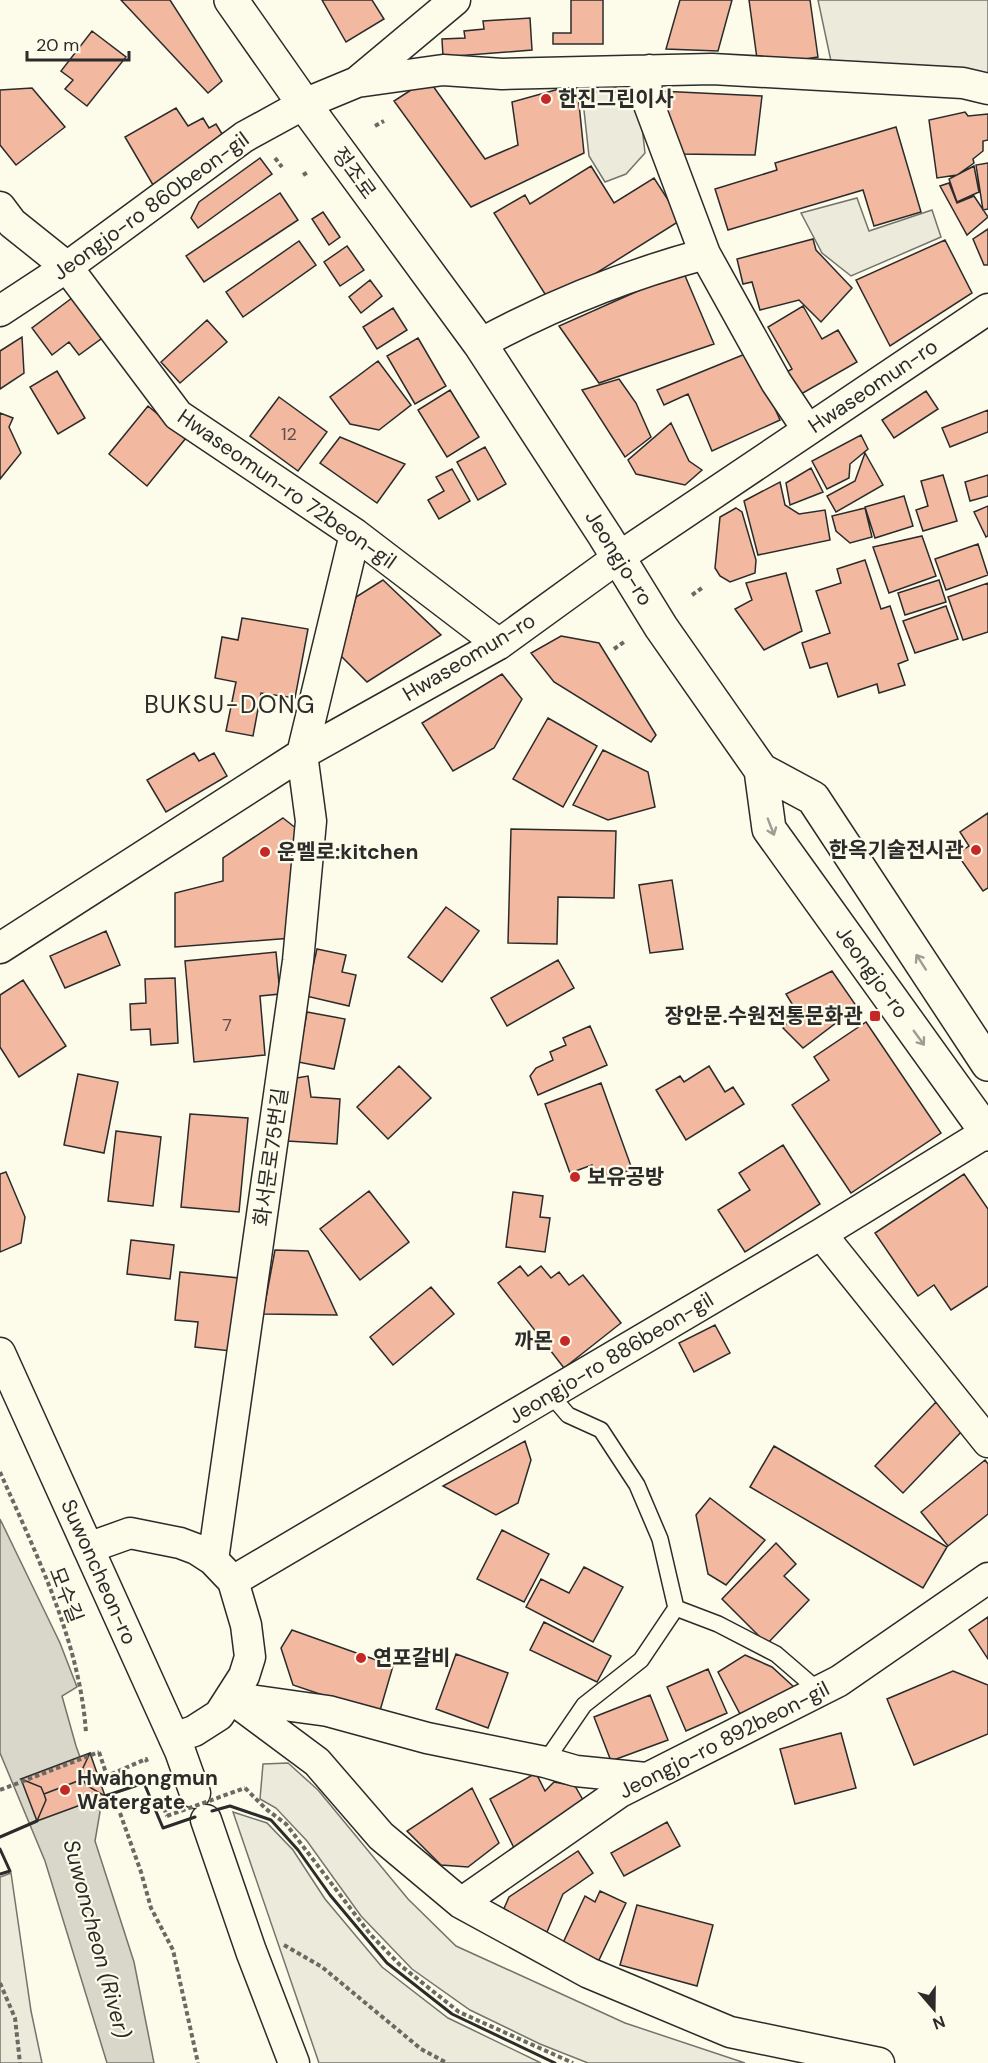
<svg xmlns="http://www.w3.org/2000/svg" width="988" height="2063" font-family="'DM Sans','Noto Sans KR',sans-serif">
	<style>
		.green { fill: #ecebdb; stroke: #74746e; stroke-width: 1.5 }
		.parking { fill: #eceadb; stroke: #74746e; stroke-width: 1.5 }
		.water { fill: #d8d7c9; stroke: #74746e; stroke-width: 1.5 }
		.building { fill: #f2b8a0; stroke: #2b2b2b; stroke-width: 1.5 }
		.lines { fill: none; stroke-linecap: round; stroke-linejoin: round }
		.lane-casing { stroke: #2b2b2b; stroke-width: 18 }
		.street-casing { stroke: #2b2b2b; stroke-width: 33 }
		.secondary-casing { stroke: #2b2b2b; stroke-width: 36 }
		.path { stroke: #6a6964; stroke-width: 4; stroke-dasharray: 4.5 3; stroke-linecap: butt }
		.lane { stroke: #fdfbea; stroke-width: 15 }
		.street { stroke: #fdfbea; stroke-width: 30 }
		.secondary { stroke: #fdfbea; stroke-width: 33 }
		.path-bridge { stroke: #6a6964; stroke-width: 4; stroke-dasharray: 4.5 3; stroke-linecap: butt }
		.wall { stroke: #2b2b2b; stroke-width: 3 }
		.oneway { stroke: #9e9d94 }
		.poi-dot { fill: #c62828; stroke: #fdfbea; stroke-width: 2 }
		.labels { text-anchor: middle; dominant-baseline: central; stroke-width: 4.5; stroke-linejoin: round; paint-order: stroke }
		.number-label { font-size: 18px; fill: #5d4e48 }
		.poi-label { font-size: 21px; font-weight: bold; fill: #2b2b2b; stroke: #fdfbea; text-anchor: start }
		.street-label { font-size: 21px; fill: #2b2b2b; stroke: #fdfbea }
		.water-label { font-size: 22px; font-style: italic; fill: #2b2b2b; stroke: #fdfbea }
		.quarter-label { font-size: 24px; letter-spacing: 1.5px; fill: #2b2b2b; stroke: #fdfbea }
	</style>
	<rect width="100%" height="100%" fill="#fdfbea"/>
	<!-- green -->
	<path class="green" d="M288 1763 318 1790 408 1899 456 1946 625 2023 745 2063H588L540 2044 470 2010 412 1969 361 1916 307 1841 276 1808 260 1799 263 1764Z
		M233 1812 267 1823 293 1850 325 1899 382 1967 448 2018 541 2063H319Z
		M11 1873 31 2011 42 2063H0V1877Z"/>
	<!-- parking -->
	<path class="parking" d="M818 0H988V77L832 66Z
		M582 92H638L645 153 626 174 605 182 589 156Z
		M857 198 869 231 932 210 941 237 851 276 822 253 801 213Z"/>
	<!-- water -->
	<path class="water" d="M0 1519 60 1643 77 1687 62 1696 76 1746 100 1812 95 1841 134 1962 154 2063H107L45 1861 0 1753Z"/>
	<!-- building -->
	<path class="building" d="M121 0H170L222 81 208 93Z
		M322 0H372L384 19 346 42Z
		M571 0H603V44H553V33H571Z
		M680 0H732L718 51 666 49Z
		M749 0H810L818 57 758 66Z
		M530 18 532 50 443 57 442 39 465 38 464 31 484 29 483 21Z
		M92 31 126 57 87 106 65 89 73 80 61 71Z
		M428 79 485 159 518 145 512 102 577 84 584 153 471 207 394 101Z
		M32 88 65 127 16 165 0 145V90Z
		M659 91 762 96 755 155 677 154Z
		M176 108 188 126 203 118 209 128 216 124 227 142 153 185 125 137Z
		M965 112 968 116 988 114V140L983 141V151L973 159 974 163 957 175 937 178 929 120Z
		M896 127 921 212 874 226 863 190 728 230 715 189 777 170 775 163Z
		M260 158 272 174 198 228 191 218 199 202Z
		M988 163V209L983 210 976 165Z
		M591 166 614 203 654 178 681 220 550 302 494 213 525 195 530 204Z
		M974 166 979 192 957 202 949 179Z
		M949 183 957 203 974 196 988 217 967 235 940 186Z
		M280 193 298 220 204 282 186 256Z
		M323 212 340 237 329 245 312 219Z
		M988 229V265H984L973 239Z
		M813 239 816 250 852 288 821 322 799 300 760 310 752 282 743 284 737 259Z
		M945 240 972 293 890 346 856 280Z
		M299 241 316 265 243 317 226 292Z
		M347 246 364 270 340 286 324 262Z
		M683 271 714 344 599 383 559 326Z
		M370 280 382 296 361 313 349 297Z
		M76 295 105 336 79 355 69 342 52 355 32 328Z
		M803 306 822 339 838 330 857 362 796 397 783 374 792 369 768 327Z
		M393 308 407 330 377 349 363 327Z
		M207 320 227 342 180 383 161 362Z
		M22 337 24 373 0 389V351Z
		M418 338 446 386 415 404 387 356Z
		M750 352 780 420 712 451 688 394 664 405 657 390Z
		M378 361 411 405 379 430 350 424 330 397Z
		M57 371 85 418 58 434 30 387Z
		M619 379 636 403 651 437 625 457 582 390Z
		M450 390 479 437 447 457 418 410Z
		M926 391 938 409 894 438 882 420Z
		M279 397 327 432 298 471 250 436Z
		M148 406 186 438 147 486 109 454Z
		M988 410V432L950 447 942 428Z
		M0 413 13 418 9 427 21 453 0 479Z
		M671 423 689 461 702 470 685 485 636 474 628 460Z
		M861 435 868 449 850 464 849 478 827 489 812 461Z
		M340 437 405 464 377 503 320 463Z
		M485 447 506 484 478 500 457 462Z
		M865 453 883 485 836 512 827 496 855 481Z
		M811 468 823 492 790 505 786 483Z
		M452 469 470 501 439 519 428 500 444 491 436 477Z
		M943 475 957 521 923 531 916 510 928 506 921 481Z
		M988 475V496L970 501 965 482Z
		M780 482 785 505 799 514 825 510 830 540 758 555 744 501Z
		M904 496 913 526 875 538 865 507Z
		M988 506V536L986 537 974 512Z
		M736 508 742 512 756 560 755 573 730 582 720 576 715 568 720 517Z
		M865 508 872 537 850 543 836 531 832 516Z
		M922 536 936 576 889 593 873 547Z
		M978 544 988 575 946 590 935 559Z
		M865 560 881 609 890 606 908 660 898 664 905 685 879 693 877 684 838 697 827 663 810 668 802 643 830 633 816 591 841 583 837 569Z
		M786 573 802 631 764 650 735 609 752 600 746 583Z
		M383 580 441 635 367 682 341 656 356 597Z
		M939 580 946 602 905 615 898 593Z
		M988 583V632L963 640 948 597Z
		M946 606 958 639 915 653 903 621Z
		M242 618 308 629 295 698 261 693 253 736 226 731 236 682 215 678 222 637 238 640Z
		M561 636 599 643 656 735 651 742 554 682 531 653Z
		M502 674 522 699 494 748 453 771 422 723Z
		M548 718 597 746 563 807 513 779Z
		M603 750 648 772 655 807 608 820 573 805Z
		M194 753 199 761 214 753 227 776 166 812 147 780Z
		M988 813V888L983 891 957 854 969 846 960 832Z
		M283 818 297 829 292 938 175 947V893L223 881V858Z
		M511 829 616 831 614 898 558 897 557 944 508 943Z
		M672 880 683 949 650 953 639 885Z
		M446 907 479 931 442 982 408 957Z
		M106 931 120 965 65 988 50 956Z
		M317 949 346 955 342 972 356 975 349 1006 306 996Z
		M276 952 280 994 260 996 265 1055 194 1062 185 961Z
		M558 960 574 988 507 1026 491 998Z
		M832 971 857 1007 803 1048 783 1028 797 1012 786 994Z
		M175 978 178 1043 151 1045 150 1029 131 1030 130 1004 146 1003 145 979Z
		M23 980 66 1046 19 1077 0 1047V995Z
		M307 1012 345 1019 334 1069 298 1062Z
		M866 1022 941 1133 851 1193 792 1105 829 1080 814 1057Z
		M590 1026 607 1065 538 1095 530 1076 536 1068 553 1060 550 1052 566 1045 563 1038Z
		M399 1066 431 1098 388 1139 357 1107Z
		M709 1066 725 1092 733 1087 744 1104 686 1140 656 1090 680 1076 684 1082Z
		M78 1074 118 1082 104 1153 64 1145Z
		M308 1076 311 1097 340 1099 337 1144 287 1141 291 1079Z
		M601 1083 632 1169 599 1182 592 1165 570 1173 545 1104Z
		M190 1114 248 1118 239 1212 181 1207Z
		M116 1131 161 1137 153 1206 108 1201Z
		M783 1145 820 1204 745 1252 718 1210 750 1190 739 1173Z
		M6 1172 25 1217 21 1243 0 1252V1174Z
		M964 1174 988 1209V1286L951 1310 934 1285 918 1296 875 1233Z
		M369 1191 409 1242 360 1280 320 1229Z
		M513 1192 543 1196 540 1217 550 1218 545 1252 506 1247Z
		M131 1240 174 1245 170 1279 127 1274Z
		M275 1250 308 1251 337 1315 263 1314Z
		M520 1266 528 1276 541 1266 551 1278 559 1272 569 1285 583 1275 621 1323 564 1368 498 1283Z
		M180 1272 239 1278 231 1351 195 1347 198 1322 175 1320Z
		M431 1287 454 1314 393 1365 370 1337Z
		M715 1325 730 1353 694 1372 679 1343Z
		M936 1402 964 1429 903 1493 875 1466Z
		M525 1441 531 1460 518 1503 496 1515 443 1486Z
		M774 1446 947 1547 923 1588 750 1487Z
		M985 1460 988 1464V1514L948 1546 921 1512Z
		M710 1498 765 1540 726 1585 708 1574 696 1515Z
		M502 1530 549 1554 524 1602 477 1579Z
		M776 1543 796 1564 784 1576 809 1600 767 1644 722 1599Z
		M584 1567 623 1587 593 1642 526 1607 541 1579 569 1593Z
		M988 1617V1659L969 1630Z
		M544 1622 611 1656 597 1682 530 1650Z
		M292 1630 393 1666 379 1714 293 1685 281 1648Z
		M456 1654 508 1673 488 1728 436 1709Z
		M745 1655 772 1667 795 1688 740 1714 718 1672Z
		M708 1669 727 1713 686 1731 667 1687Z
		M953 1671 988 1685V1734L914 1765 887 1699Z
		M650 1695 668 1740 611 1761 594 1717Z
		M841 1733 856 1788 795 1804 780 1749Z
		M90 1753 105 1796 37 1821 21 1779Z
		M90 1753 81 1772 83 1779 44 1794 41 1787 21 1779Z
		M536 1773 545 1791 554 1782 575 1786 583 1800 514 1848 490 1799Z
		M83 1779 86 1785 105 1796 37 1821 46 1800 44 1794Z
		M472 1788 499 1843 468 1867 441 1865 407 1831Z
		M667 1822 680 1846 624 1876 611 1853Z
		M578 1851 593 1873 563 1894 547 1932 502 1913 509 1897Z
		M600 1891 626 1903 598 1962 562 1945 585 1896 595 1902Z
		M637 1905 713 1925 697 1986 620 1965Z"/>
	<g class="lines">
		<defs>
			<path id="lane" d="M676 1608 718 1624 776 1654 819 1691
				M545 1762 584 1705 641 1660 676 1608 660 1539 637 1485 601 1430 568 1415 550 1394"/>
			<path id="street" d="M649 70 645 94 705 254 776 382 808 430
				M357 82 443 70 502 74 712 69 963 83 988 89
				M0 207 12 223 67 267 178 415 355 534 499 644
				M0 311 67 267 244 137 304 104 357 82 455 0
				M480 344C551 305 627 275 705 254
				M0 948 302 754 499 644 619 557 988 309
				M821 1234 988 1442
				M0 1353 180 1751 195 1793
				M88 1548 130 1533 180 1543 196 1549 213 1560 233 1581 246 1625 250 1657 244 1676 219 1715 194 1731 174 1738
				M213 1560 298 961 311 821 302 754 355 534
				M233 1581 821 1234 987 1132
				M231 1698 317 1762 381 1836 461 1903 589 1973 730 2032 879 2063
				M234 1698 328 1711 427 1738 545 1762 576 1771 646 1778
				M206 1820 251 1951 294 2063
				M461 1903 620 1792 839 1681 988 1578"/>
			<path id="secondary" d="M231 0 304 104 480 344 605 536 661 627 761 770 769 829 988 1134
				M761 770 813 798 988 1064"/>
		</defs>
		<!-- lane casing -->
		<use href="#lane" class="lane-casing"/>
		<!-- street casing -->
		<use href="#street" class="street-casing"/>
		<!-- secondary casing -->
		<use href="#secondary" class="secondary-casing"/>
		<!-- path -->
		<path class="path" d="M375 126 384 121
			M275 158 282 167
			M303 175 308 172
			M692 595 702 588
			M614 649 624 642
			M0 1472C36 1554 80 1642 86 1733
			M99 1752 107 1776 146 1759 147 1762
			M245 1788 266 1809 286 1824 370 1934 400 1965 459 2012 573 2063
			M164 1808 167 1816
			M120 1813 141 1872 151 1908 173 1950 198 2063
			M284 1945 322 1967 421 2049 447 2063
			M0 1983 15 2018 20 2063"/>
		<!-- lane -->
		<use href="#lane" class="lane"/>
		<!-- street -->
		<use href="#street" class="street"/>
		<!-- secondary -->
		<use href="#secondary" class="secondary"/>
		<!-- path-bridge -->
		<path class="path-bridge" d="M0 1790 99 1752
			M167 1816 245 1788"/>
		<!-- wall -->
		<path class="wall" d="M105 1796 144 1783 163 1828 195 1817
			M212 1811 230 1806 271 1820 298 1850 330 1895 387 1963 452 2014 555 2063
			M0 1837 37 1821
			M0 1849 10 1871 0 1874"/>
	</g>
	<!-- one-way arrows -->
	<defs><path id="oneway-shaft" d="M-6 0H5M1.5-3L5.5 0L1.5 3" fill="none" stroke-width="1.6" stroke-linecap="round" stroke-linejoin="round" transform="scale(1.5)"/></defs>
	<g class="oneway">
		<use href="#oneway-shaft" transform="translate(771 827) rotate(69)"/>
		<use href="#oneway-shaft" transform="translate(921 962) rotate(-123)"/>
		<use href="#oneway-shaft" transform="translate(919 1038) rotate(54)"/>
	</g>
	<!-- markers -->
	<g class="poi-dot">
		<circle cx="546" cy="99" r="6"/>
		<circle cx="976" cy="850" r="6"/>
		<circle cx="265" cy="852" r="6"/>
		<rect x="869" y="1010" width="12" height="12" rx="3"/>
		<circle cx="575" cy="1177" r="6"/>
		<circle cx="565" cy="1341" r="6"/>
		<circle cx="361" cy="1658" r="6"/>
		<circle cx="65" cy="1790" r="6"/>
	</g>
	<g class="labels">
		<!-- number labels -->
		<g class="number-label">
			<text x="289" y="434">12</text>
			<text x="227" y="1025">7</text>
		</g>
		<!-- poi labels -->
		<g class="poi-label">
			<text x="558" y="99">한진그린이사</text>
			<text x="964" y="850" text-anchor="end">한옥기술전시관</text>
			<text x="277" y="852">운멜로:kitchen</text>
			<text x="863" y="1016" text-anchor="end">장안문.수원전통문화관</text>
			<text x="587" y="1177">보유공방</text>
			<text x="553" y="1341" text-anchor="end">까몬</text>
			<text x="373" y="1658">연포갈비</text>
			<text x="77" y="1778">Hwahongmun<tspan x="77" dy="24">Watergate</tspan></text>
		</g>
		<!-- street labels -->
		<g class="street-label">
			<text transform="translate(354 173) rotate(54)">정조로</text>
			<text transform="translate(151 206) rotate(-36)">Jeongjo-ro 860beon-gil</text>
			<text transform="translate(873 386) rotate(-34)">Hwaseomun-ro</text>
			<text transform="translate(287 489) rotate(35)">Hwaseomun-ro 72beon-gil</text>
			<text transform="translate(619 558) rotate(58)">Jeongjo-ro</text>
			<text transform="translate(469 657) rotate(-31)">Hwaseomun-ro</text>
			<text transform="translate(872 972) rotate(54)">Jeongjo-ro</text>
			<text transform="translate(271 1157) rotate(-82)">화서문로75번길</text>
			<text transform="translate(611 1358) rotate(-31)">Jeongjo-ro 886beon-gil</text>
			<text transform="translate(99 1572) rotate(66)">Suwoncheon-ro</text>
			<text transform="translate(66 1595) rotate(69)">모수길</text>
			<text transform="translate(724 1740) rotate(-27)">Jeongjo-ro 892beon-gil</text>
		</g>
		<!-- water labels -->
		<g class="water-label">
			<text transform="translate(97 1939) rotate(75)">Suwoncheon (River)</text>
		</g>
		<!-- quarter labels -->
		<g class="quarter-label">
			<text x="230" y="704">BUKSU-DONG</text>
		</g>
	</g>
	<!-- north arrow -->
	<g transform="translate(934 2009) rotate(160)" stroke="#fdfbea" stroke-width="4.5" paint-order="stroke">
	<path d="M0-4.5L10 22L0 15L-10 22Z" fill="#2b2b2b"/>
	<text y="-9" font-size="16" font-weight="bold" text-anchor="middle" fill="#2b2b2b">N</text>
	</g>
	<!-- scale -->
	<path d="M27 51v9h102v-9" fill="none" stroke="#2b2b2b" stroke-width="3"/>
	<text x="36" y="51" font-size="18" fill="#2b2b2b" stroke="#fdfbea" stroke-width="4.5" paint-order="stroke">20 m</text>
</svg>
